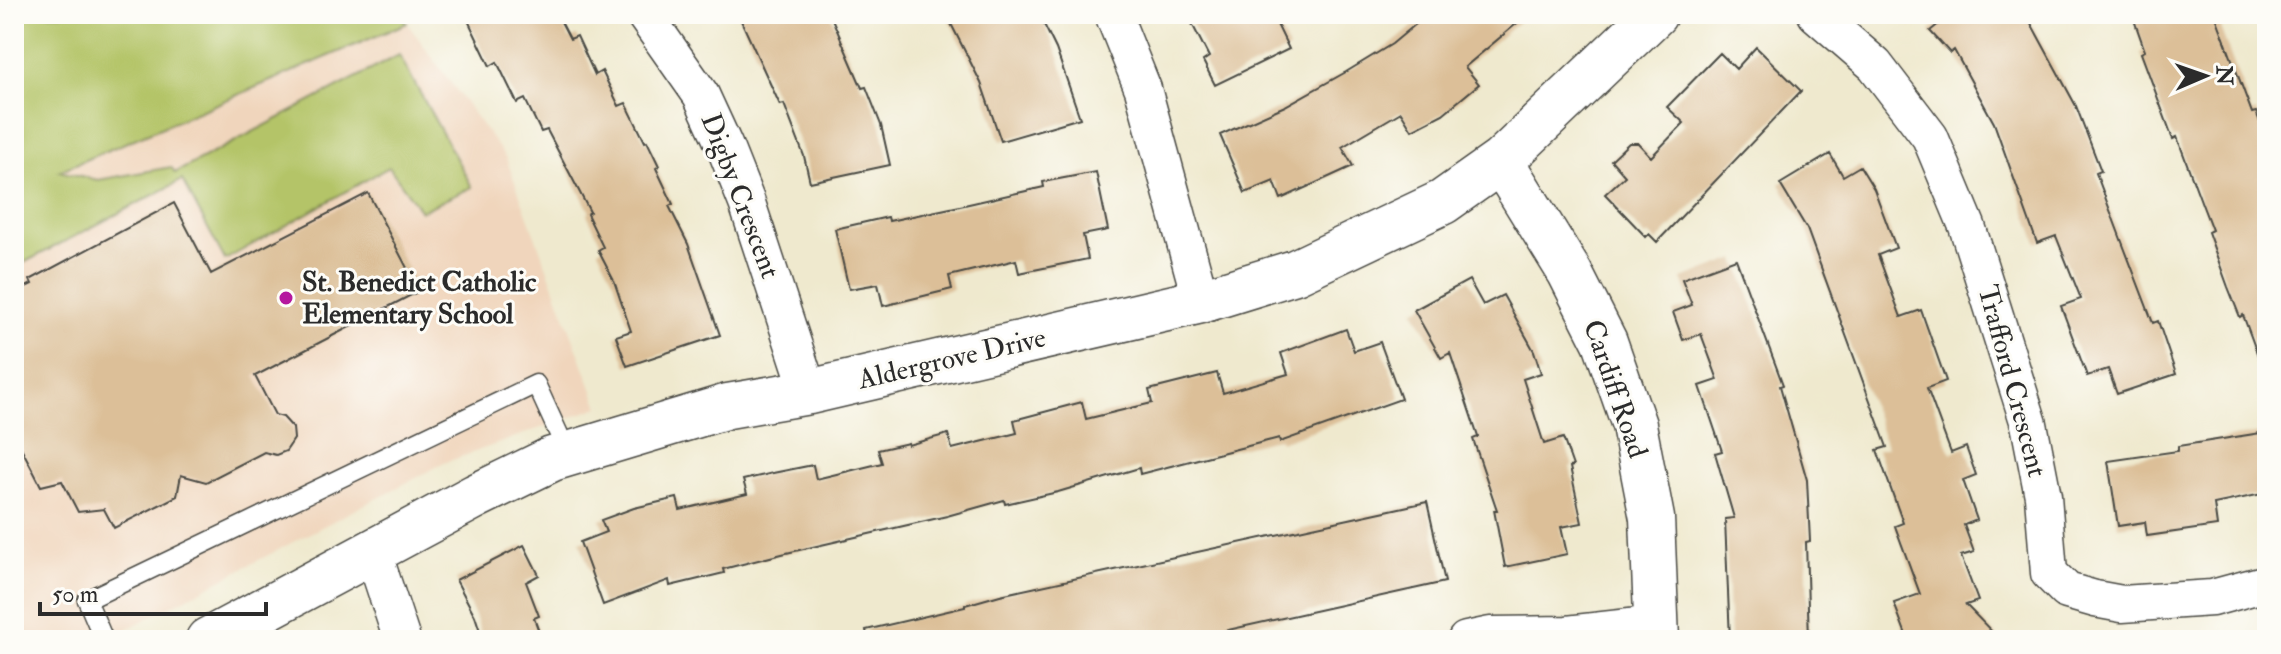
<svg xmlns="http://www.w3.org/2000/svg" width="2281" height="654" font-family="'IM FELL Double Pica',serif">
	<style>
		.built { fill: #f0d5bc }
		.green { fill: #b4c467; stroke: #707849; stroke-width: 2 }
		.building { fill: #dcbf98 }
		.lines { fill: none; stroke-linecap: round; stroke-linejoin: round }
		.lane-casing { stroke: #484843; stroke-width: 21 }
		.street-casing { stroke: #484843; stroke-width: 39 }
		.secondary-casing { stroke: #484843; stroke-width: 47 }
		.lane { stroke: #fff; stroke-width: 18 }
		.street { stroke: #fff; stroke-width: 36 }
		.secondary { stroke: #fff; stroke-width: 44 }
		.poi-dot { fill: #b5179e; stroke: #fdfcf7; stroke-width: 3 }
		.labels { text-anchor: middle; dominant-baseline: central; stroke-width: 6; stroke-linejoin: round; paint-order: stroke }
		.street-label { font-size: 28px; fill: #2b2b2b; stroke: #fdfcf7 }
		.poi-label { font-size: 28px; font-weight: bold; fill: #2b2b2b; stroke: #fdfcf7; text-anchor: start }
	</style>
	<rect width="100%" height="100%" fill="#fdfcf7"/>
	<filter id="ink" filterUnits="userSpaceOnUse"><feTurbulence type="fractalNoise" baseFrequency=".0125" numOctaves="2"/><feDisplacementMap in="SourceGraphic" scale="16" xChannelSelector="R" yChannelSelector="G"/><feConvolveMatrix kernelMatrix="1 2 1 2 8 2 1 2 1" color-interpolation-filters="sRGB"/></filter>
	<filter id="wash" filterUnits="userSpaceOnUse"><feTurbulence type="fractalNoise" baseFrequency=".006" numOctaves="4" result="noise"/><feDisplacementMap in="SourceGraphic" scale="32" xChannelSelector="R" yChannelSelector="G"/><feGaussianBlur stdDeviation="1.8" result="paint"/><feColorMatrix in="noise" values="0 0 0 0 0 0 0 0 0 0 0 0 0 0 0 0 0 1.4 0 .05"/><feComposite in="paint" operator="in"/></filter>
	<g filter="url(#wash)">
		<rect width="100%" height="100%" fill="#efe9ce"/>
		<!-- built -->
		<path class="built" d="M407 23 506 158 599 407 444 463 106 640H14V189Z"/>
		<!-- green -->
		<path class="green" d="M14 14H400L407 23 59 171 98 180 171 167 175 173 399 55 472 187 421 211 389 167 225 260 182 180 14 268Z"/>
		<g id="blocks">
			<!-- building -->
			<path class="building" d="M465 14H557L570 39 577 36 595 75 602 71 619 106 626 103 645 142 647 141 659 166 656 168 673 204 669 206 688 244 720 335 627 366 616 336 631 331 614 281 598 250 603 247 587 214 590 212 547 130 541 132 525 99 517 103 497 62 490 66Z
				M738 14H830L862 88 866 87 881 125 890 165 810 182 804 156 784 104 780 105Z
				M946 14H1039L1056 49 1080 118 1001 141 981 83Z
				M1187 14H1272L1289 49 1215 85 1203 61 1209 57Z
				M1428 14H1528L1465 67 1479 84 1443 114 1412 130 1401 112 1342 147 1353 166 1281 199 1274 181 1245 193 1220 135 1285 106 1346 72 1392 44Z
				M1951 14H2026L2076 106 2101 171 2096 173 2122 242 2153 323 2158 321 2176 374 2117 394 2108 369 2087 376 2061 306 2081 299 2056 236 2037 243 1994 123 1954 50 1950 53 1930 31Z
				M2132 14H2215L2252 113 2256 112 2267 140V372H2264L2243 315 2240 317 2228 287 2208 232 2212 230 2202 204 2177 137 2173 139 2141 53 2145 51Z
				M1756 47 1801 91 1657 242 1649 234 1646 237 1605 194 1625 176 1611 160 1629 143H1638L1651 157 1684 123 1667 107 1720 53 1736 69Z
				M1830 154 1843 176 1860 166 1874 189 1896 248 1878 255 1901 317 1921 310 1946 381 1927 388 1951 453 1966 447 1976 475 1963 480 1977 520 1964 525 1974 552 1961 556 1978 601 1966 605 2000 640H1908L1894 603 1920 594 1895 526 1903 523 1877 450 1887 447 1807 229 1780 184Z
				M1096 172 1108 230 1083 235 1088 259 1019 273 1016 260 949 276 952 289 883 306 878 284 849 289 835 229 888 217 889 221 960 206 1044 187 1043 182Z
				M368 193 419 291 255 376 275 415 283 417 293 428 294 439 286 451 276 455 264 452 206 482 181 475 177 496 114 528 104 509 78 512 62 481 41 486 14 434V293L32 284 30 280 174 203 211 274Z
				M1736 259 1783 385 1780 386 1807 480 1810 541 1806 542 1809 640H1730L1725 519 1734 518 1715 453 1722 451 1700 386 1718 380 1701 334 1683 340 1673 312 1692 305 1682 279Z
				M1469 280 1483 305 1503 295 1534 351 1541 373 1523 379 1544 444 1563 438 1573 466 1570 467 1582 523 1561 527 1567 554 1505 567 1494 510H1497L1473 439 1478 437 1450 353 1441 358 1414 310Z
				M1346 329 1354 351 1380 342 1401 399 1280 442 1279 438 1140 474 1139 468 1058 492 1005 504 1004 500 947 516 782 554 723 569 724 573 670 586 669 580 603 605 580 542 606 532 601 520 634 508 677 498 680 510 747 494 743 480 773 473 813 465 816 479 882 463 878 450 908 443V445L948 434 952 449 1017 433 1014 420 1082 402 1086 419 1152 403 1149 390 1217 373 1223 393 1288 374 1281 353Z
				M2267 432V493L2214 504 2217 526 2147 536 2145 522 2118 526 2108 461 2178 451V446Z
				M1427 502 1445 582 1183 640H868L866 630 965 607V605L1000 595Z
				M524 545 539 575 526 582 539 616 534 618 542 640H483L475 616 456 580Z"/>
		</g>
	</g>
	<g filter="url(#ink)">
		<use href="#blocks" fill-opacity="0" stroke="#484843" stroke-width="2"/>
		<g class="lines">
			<defs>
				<path id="lane" d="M104 640 87 600 536 384 568 454"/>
				<path id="street" d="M644 14 701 95 724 145 747 203 809 392
					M1113 14 1143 89 1201 301
					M1816 14 1875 65 1930 137 1967 226 2029 424 2043 496 2049 573 2067 591 2095 599 2122 604 2212 598 2267 583
					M373 552 402 640
					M1466 640 1490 635 1567 634 1657 624"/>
				<path id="secondary" d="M1501 161 1570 273 1605 342 1634 425 1652 518 1657 640
					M208 640 476 496 552 459 728 406 809 392 1201 301 1295 272 1443 202 1501 161 1655 14"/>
			</defs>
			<!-- lane casing -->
			<use href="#lane" class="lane-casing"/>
			<!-- street casing -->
			<use href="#street" class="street-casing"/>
			<!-- secondary casing -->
			<use href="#secondary" class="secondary-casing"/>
			<!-- lane -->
			<use href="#lane" class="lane"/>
			<!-- street -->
			<use href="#street" class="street"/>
			<!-- secondary -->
			<use href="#secondary" class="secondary"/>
		</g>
	</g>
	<!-- markers -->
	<circle class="poi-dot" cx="286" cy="298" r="8"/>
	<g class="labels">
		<!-- street labels -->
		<g class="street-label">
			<text transform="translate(740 196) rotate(69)">Digby Crescent</text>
			<text transform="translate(952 359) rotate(-13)">Aldergrove Drive</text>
			<text transform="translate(2012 381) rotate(75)">Trafford Crescent</text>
			<text transform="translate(1615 389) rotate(71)">Cardiff Road</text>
		</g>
		<!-- poi labels -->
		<g class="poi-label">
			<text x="302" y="282">St. Benedict Catholic<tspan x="302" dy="32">Elementary School</tspan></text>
		</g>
	</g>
	<!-- margin -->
	<rect width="2281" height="654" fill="none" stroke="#fdfcf7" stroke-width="48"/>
	<!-- north arrow -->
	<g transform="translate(2205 76) rotate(88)" stroke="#fdfcf7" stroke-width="6" paint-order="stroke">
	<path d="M0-6L14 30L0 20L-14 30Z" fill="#2b2b2b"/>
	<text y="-12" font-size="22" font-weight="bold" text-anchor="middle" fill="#2b2b2b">N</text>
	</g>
	<!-- scale -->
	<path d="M40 602v12h226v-12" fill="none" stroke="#2b2b2b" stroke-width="4"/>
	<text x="52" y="602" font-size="24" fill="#2b2b2b" stroke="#fdfcf7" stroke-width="6" paint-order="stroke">50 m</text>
</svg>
